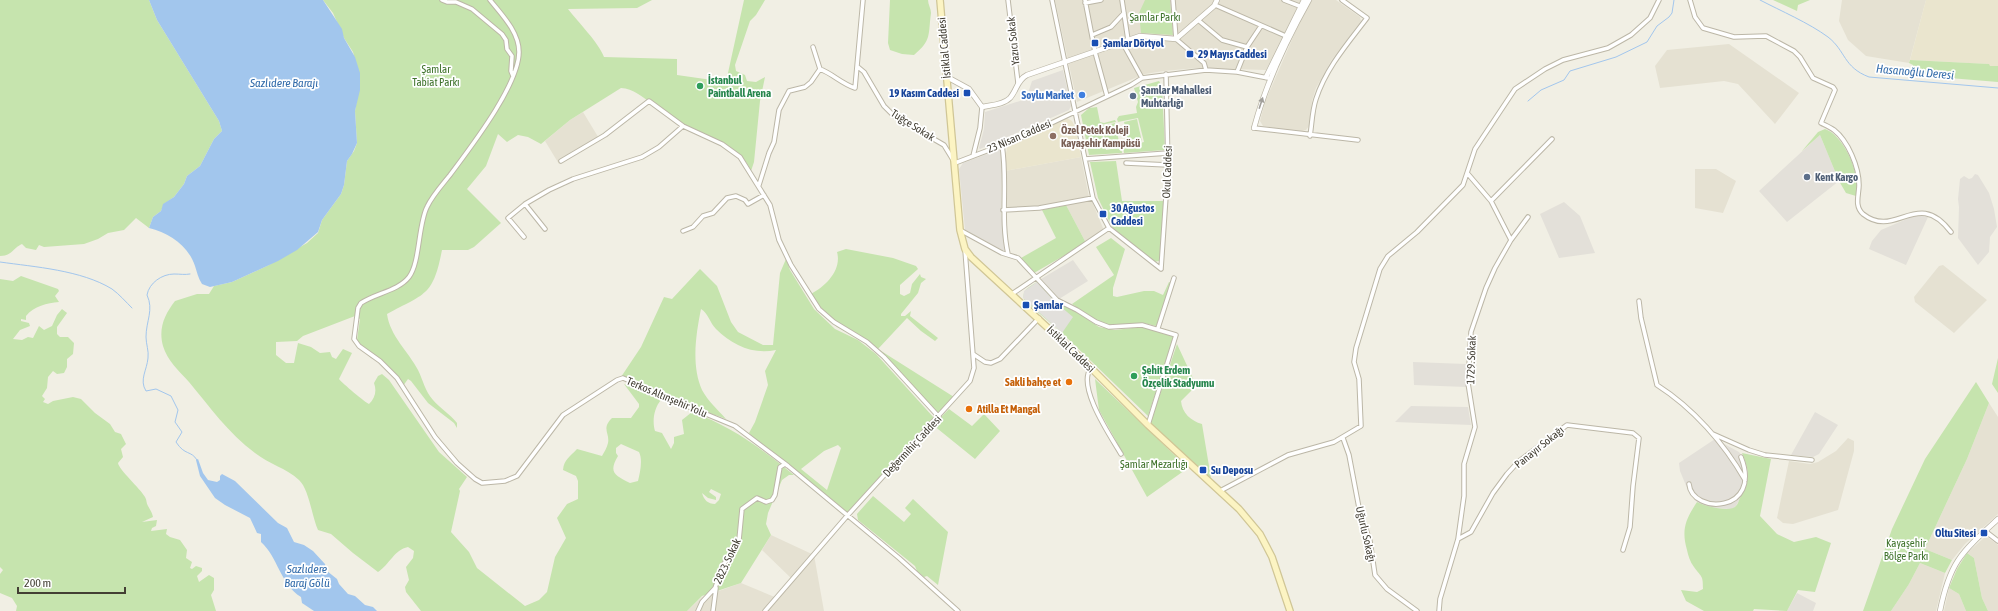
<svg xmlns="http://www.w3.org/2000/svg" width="1998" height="611" font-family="'Asap Condensed',sans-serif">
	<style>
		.residential { fill: #e5e1d2 }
		.industrial { fill: #e3e0d9 }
		.education { fill: #eae5ce }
		.green { fill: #c6e4ae; fill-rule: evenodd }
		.parking { fill: #e2e0dc }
		.water { fill: #a2c6ed }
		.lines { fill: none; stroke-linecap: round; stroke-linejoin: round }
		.stream { stroke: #a2c6ed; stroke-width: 1 }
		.minor-casing { stroke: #bcb7a7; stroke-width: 5.5 }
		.tertiary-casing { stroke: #bcb7a7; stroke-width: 6 }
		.secondary-casing { stroke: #d0c696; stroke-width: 8 }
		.minor { stroke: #fff; stroke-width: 3.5 }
		.tertiary { stroke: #fff; stroke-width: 4.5 }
		.secondary { stroke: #fcf4c3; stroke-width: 5.5 }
		.oneway { fill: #a19f9a }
		.transit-dot { fill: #1a4fb4; stroke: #fff; stroke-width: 1.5 }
		.leisure-dot { fill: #2e9e5b; stroke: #fff; stroke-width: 1.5 }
		.shop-dot { fill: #3f7fe0; stroke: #fff; stroke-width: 1.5 }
		.service-dot { fill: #5c6f8a; stroke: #fff; stroke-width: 1.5 }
		.education-dot { fill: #8d6e63; stroke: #fff; stroke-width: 1.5 }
		.food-dot { fill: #e8710a; stroke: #fff; stroke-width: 1.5 }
		.labels { text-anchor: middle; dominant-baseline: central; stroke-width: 3.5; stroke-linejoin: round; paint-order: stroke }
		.park-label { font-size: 11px; fill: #3e722a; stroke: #fff }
		.street-label { font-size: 11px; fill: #433f34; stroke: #fff }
		.transit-label { font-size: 11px; font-weight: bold; fill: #164399; stroke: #fff; text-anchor: start }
		.leisure-label { font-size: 11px; font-weight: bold; fill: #27864d; stroke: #fff; text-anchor: start }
		.service-label { font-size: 11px; font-weight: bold; fill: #4e5e75; stroke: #fff; text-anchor: start }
		.shop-label { font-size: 11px; font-weight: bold; fill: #366cbe; stroke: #fff; text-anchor: end }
		.education-label { font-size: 11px; font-weight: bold; fill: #785e54; stroke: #fff; text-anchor: start }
		.food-label { font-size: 11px; font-weight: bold; fill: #c56008; stroke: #fff; text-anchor: end }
		.water-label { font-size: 12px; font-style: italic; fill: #326baa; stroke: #fff }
	</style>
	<rect width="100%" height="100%" fill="#f1efe4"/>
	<!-- residential -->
	<path class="residential" d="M1055 0H1301L1266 70 1197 68 1164 71 1145 74 1077 102Z
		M1311 0H1336L1360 17 1361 21 1331 61 1316 88 1312 101 1309 126 1306 130 1298 132 1263 126 1260 121 1265 102 1297 28Z
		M1842 0H1926L1909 63 1866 56 1848 40 1839 21Z
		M1729 44 1799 93 1775 124 1738 84 1724 81 1660 88 1655 66 1667 50Z
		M583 112 600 140 559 164 545 141 570 120Z
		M1081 157 1089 197 1021 209 1005 207V171Z
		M1695 169H1716L1736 181 1723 213 1695 208Z
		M1091 199 1103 228 1102 234 1086 243 1066 205Z
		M1943 265 1987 300 1954 333 1915 302 1914 297 1939 266Z
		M1989 403 1998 417V514L1965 544 1952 560 1925 549 1967 459Z
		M1848 438 1854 441V451L1838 510 1793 524 1783 523 1777 518 1789 461 1810 464 1818 462 1836 451Z
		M771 535 814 555 824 611H687L702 597 741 583 777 598 793 580 762 550Z
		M1986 536 1998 545V611H1988L1982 598 1974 558 1967 553Z
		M1920 563 1945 573 1936 611H1891L1909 584Z
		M1949 588 1959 594 1966 611H1944Z"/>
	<!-- industrial -->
	<path class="industrial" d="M1063 70 1071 106 1069 110 980 149 979 148 984 129 985 112 1026 99 1032 81Z
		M1820 135 1839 181 1787 222 1759 191Z
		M1001 149 1002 150 1001 213 1006 252 965 230 959 169 963 163Z
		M1975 174 1978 175 1989 193 1994 209 1997 227 1990 237 1989 252 1978 265 1958 238 1959 207 1958 199 1960 179 1964 176 1969 179 1972 178Z
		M1564 202 1580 216 1595 253 1559 258 1540 214Z
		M1916 215 1928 217 1906 265 1869 249 1872 241 1881 230Z
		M1073 260 1088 281 1059 299 1041 279Z
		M1413 362 1466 364V387L1414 385Z
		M1411 406 1468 407 1471 425 1395 422Z
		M1815 412 1838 425 1819 454 1813 457 1791 455Z
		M1715 439 1739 452 1747 464 1748 484 1736 506 1732 509 1710 508 1697 502 1687 488 1680 471 1679 463Z
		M1797 593 1816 603 1813 611H1787Z"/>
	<!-- education -->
	<path class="education" d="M1926 0H1998V66H1989V64L1910 60Z
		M1067 118 1072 121 1075 127 1081 157 1005 171 1006 153 1008 145Z"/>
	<!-- green -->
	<path class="green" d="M0 0H149L157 20 219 121 222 131 214 139 200 166 187 176 184 184 174 197 164 204 161 211 153 217 149 228 136 218 124 230 108 233 98 239 84 244 44 247 39 245 36 250 26 248 22 244C13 248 12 256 0 256Z
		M323 0H652L637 8 568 9C578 22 599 43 604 57L677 59V75L726 82 744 0H765L756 15 750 21 735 65 736 71 745 75 747 81 756 82 765 77 760 101 754 162 751 171C742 147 713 142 693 130 680 123 667 112 654 104H653C643 98 633 88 621 88L570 120 541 144 528 137 518 135 507 142 498 134 486 166 467 189 501 223 474 247 468 250H442C433 296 426 293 387 314 390 336 408 351 418 370 423 380 425 391 433 400 440 408 450 414 457 423V428L454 423 428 403 411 381 408 379 403 386 386 364 371 358 361 348 357 340 360 319 355 316 303 336 297 341 276 342V355L286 363H294L298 343 311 347 320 353 330 352 332 357 336 359 343 349 352 353 339 379C342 383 366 403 369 404 375 398 377 391 374 383L378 376 382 374 389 380 439 452 467 477 459 489 460 491 451 532 469 552 477 568 525 606 539 600 547 592 555 557 566 538 557 518 567 504 578 499V481L576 476 563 470C564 459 570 457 577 449L602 456C604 452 607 448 608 443 610 433 601 429 612 418H631L639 407V404L624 384 661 400C654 408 652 421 655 431L662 433 671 449 674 443V437L684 434 682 420 692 412C733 427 760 448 794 475H789L782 480 768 513 766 524 771 535 741 583 702 596 687 611H421L406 592 405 587 409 580 406 567 413 558 414 551 408 547C394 550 390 564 378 572L353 553 331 534 318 530C312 517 309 489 299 480 286 468 269 464 255 453 228 433 210 407 189 382 179 371 167 360 163 346 158 328 165 314 175 301L197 294H209L214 286 232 282 269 265 307 243 318 233 322 220 341 194 344 185 347 161 354 151 357 143 355 111 360 79 353 52 344 38 333 13ZM621 444 639 452C643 460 640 473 638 481L630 483C615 475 608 473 618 456L616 453V448ZM711 489 721 494 719 500 715 504C708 504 704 500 702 493L708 498 716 500V497L709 492Z
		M890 0H928C928 4 931 9 931 13 928 35 932 40 914 55L902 54 890 50 888 43Z
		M1145 0H1170L1173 35 1141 33 1139 13Z
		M1773 0H1810L1798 5 1797 11Z
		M1910 60 1989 64 1990 66H1998V82L1901 74 1903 70 1911 69 1913 65 1909 63Z
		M1159 81 1162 86 1165 150 1124 153 1123 147 1144 142 1138 118 1118 122 1117 119 1119 116 1137 113 1136 107 1138 102 1134 88Z
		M1097 107 1100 122 1104 123 1115 120 1116 122 1100 125 1106 150 1121 147 1122 153 1089 155 1081 115 1089 108Z
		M1137 119 1142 142 1129 145 1124 122Z
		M1115 123 1120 146 1107 149 1102 126Z
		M1825 129C1845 136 1862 177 1856 196L1846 193 1839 181 1820 135 1802 151 1818 132Z
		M1116 161 1122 201H1164L1160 260 1159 261 1154 262 1112 227 1098 198 1090 162Z
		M1066 205 1086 243 1034 273 1021 258 1056 238 1042 210Z
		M1111 238 1125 249 1113 288V296L1117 297 1144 291H1154L1163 295 1169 282 1174 284 1160 327 1144 323 1116 326 1102 324 1072 304 1114 275 1096 247Z
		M846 249 893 258 916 266 918 269 900 285V294L904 296 910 293 912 284 920 274 921 277 926 279 921 283 918 293 901 314V316H905L911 311 910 316 938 338 935 341 921 331 907 318 878 349 954 397 938 414 897 369 867 343 837 327 824 316 811 294C826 286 842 270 837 252Z
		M786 259 790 270 814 309 835 329 858 340 876 354 935 419 852 512 848 513 769 449 759 444 749 433 755 422 768 385 765 371 776 350C753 355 732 345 716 329 710 323 708 313 701 309 696 334 691 365 702 390 708 401 718 410 726 419 717 415 706 413 697 409 675 398 643 381 619 380L641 347 664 297 672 299 700 269 717 286 731 322 738 332 763 345H773L780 273ZM838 445 841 448 827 490 801 469 824 451Z
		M21 276 58 289 59 291 55 296 59 302C47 303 34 306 26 316V320L21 319V321L29 323 30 326 20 330 13 339 22 340 28 337 33 338 39 326 44 330 52 326 57 315 62 309 67 313 57 327V334L60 337H68L74 343 73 354 67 359V367L64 373 57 374 53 371 48 377 47 388 42 396 45 399 43 402 48 404 53 401 73 397 81 399 95 413 110 424 115 432 121 434 126 444 121 449 123 457 118 463C119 470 140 488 145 497 147 500 146 503 148 506 150 510 152 512 153 517L142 522 157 520 156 526 152 528 151 531 167 529 166 534 170 537 180 540 187 550 186 558 192 562 190 568 192 569 196 566 202 568V571L197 576 199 582 209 575 214 578V590L211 595 216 611H16L17 606 12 598 0 593V574L3 570 0 567V279L13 281Z
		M1037 282 1054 301 1075 311 1099 327 1115 330 1141 327 1174 336 1148 416 1062 333 1025 301C1020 291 1029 287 1037 282Z
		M1177 344 1197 387 1191 391 1181 401C1182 413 1191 421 1202 424L1211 478 1187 459 1150 424Z
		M1998 358V393L1992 384Z
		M1095 379 1188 468 1147 497 1099 410Z
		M1976 382 1989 403 1967 459 1925 549 1952 560 1945 573 1920 563 1909 584 1891 611H1863L1892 529 1925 459Z
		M949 409 972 426 984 414 1000 431 975 459 933 425Z
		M1742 453 1771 459 1760 516 1777 534 1794 542 1816 537 1831 543 1815 592 1798 590 1787 611 1754 609 1753 611H1704L1686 601 1681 590 1697 592 1703 589C1703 575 1702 578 1694 567 1690 562 1688 555 1687 550 1681 529 1686 519 1697 502 1704 506 1731 513 1736 506 1738 504 1739 500 1740 498 1750 480 1750 472 1742 453Z
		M873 496 904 522 911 514 905 508 913 499 948 532 938 585 927 576 924 577 917 571 915 566 858 520 857 514Z
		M1967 553 1974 558 1982 598 1988 611H1966L1959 594 1949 588 1957 569Z"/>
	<!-- parking -->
	<path class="parking" d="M1037 282 1054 301 1073 317 1062 333 1023 298 1024 291Z"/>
	<!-- water -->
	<path class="water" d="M149 0H323L342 29 344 38 355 57 360 73V90L355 111 357 143 352 154 347 161 344 185 341 194 322 220 318 232 297 250 278 261 232 282 210 287 202 284C198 278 197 272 195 266 188 245 169 233 149 228L153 217 161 211 163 204 174 197 184 184 187 176 200 166 214 139 222 131 219 121 157 20Z
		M198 459 203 473 208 480 217 482 220 480V476L222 474 235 481 278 523 287 528 294 542 304 545 313 551 325 564 327 571 337 579 339 584 348 594 355 596 365 605 373 607 377 611H314L302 603 301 597C280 584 278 557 261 542V534L257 533 250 518 225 505 215 498 200 476 196 460Z"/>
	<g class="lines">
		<!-- stream -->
		<path class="stream" d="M1760 0C1781 11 1809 23 1828 37 1846 51 1843 67 1869 77L1998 88
			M1528 101 1541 90 1564 80 1570 71 1616 57 1647 42 1657 26 1669 17 1672 13 1674 0
			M0 262C35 267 81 270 112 289 119 294 126 302 132 308
			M190 274C185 275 180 274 174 274 162 274 149 283 147 295 154 310 146 321 146 337 146 344 149 351 148 358 147 370 139 380 146 391L156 389 171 396 178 410 175 422 182 432 176 442C185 456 191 450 197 460"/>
		<defs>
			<path id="minor" d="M442 0 447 2H456L472 9 502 34 506 40 507 49 512 56 511 71 513 76
				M490 0C502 15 519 32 519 52 519 85 470 148 450 175 442 185 432 196 427 207 418 225 420 263 409 277 398 291 376 293 361 303L358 308 354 339 359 346 380 361 397 378 435 437 457 463 475 479 482 483 505 481 517 476 563 415 617 380 623 378 675 401 683 402 689 407 735 426 788 466 899 558 958 611
				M1008 0 1018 83
				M1085 0 1095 52 1107 96
				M1122 0 1128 40
				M1173 0 1176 39 1204 63 1206 70
				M1284 0 1302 7
				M1690 0 1695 17 1703 28 1734 37 1766 36 1794 51 1800 57 1813 78 1833 87 1835 90 1821 123C1825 125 1830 127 1834 130 1848 141 1859 167 1859 185 1859 195 1854 206 1863 214 1896 240 1917 187 1951 232
				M1085 3 1101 0
				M1215 5 1288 37
				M1198 20 1222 40 1247 47
				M1092 35 1111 27 1124 13
				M1122 42 1142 78
				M858 67 864 72 884 106 894 116 944 145 955 163 1018 139 1131 85 1142 78 1206 70 1237 72 1268 78
				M820 69C833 74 842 84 855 88L863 0
				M1237 72 1247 47 1261 26
				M1254 128 1358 140
				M1310 136C1312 124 1312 111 1316 99 1326 68 1348 43 1367 18L1342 0
				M1002 145C1008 182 1000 218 1008 254
				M973 156 980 128 982 107
				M1085 159 1168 153
				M561 161 605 135 649 101 683 126 722 144 740 157 770 205 779 240 791 265 819 309 834 322 867 342 884 357 939 417
				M1126 163 1168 165
				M1468 174 1491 201 1511 240
				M759 185 769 153 774 142 779 110 789 91 805 87 811 82 820 69 813 47
				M1491 201 1552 139
				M1003 210 1039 208 1093 198
				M1109 228 1161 269
				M545 229 525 204 549 190 573 179 642 157 659 147 683 126
				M960 230 1002 253 1018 258 1057 300 1077 310 1096 322 1109 327 1142 325 1176 335 1148 425
				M683 231 693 227 703 216 713 213 727 198 736 196 745 200 748 204 764 195
				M524 237 508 218 525 204
				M1161 269 1168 167 1166 74
				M1012 294 1109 228 1093 198 1052 0
				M1639 301 1641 318 1657 385C1693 408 1724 443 1745 480
				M1158 328 1174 278
				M973 354 985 362 991 363 1000 359 1039 318
				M1091 368C1076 386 1111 437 1121 454
				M1713 434 1749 450 1765 455 1812 460
				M1343 438 1349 455 1359 508 1370 541 1375 575 1387 589 1417 611
				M1689 484C1692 515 1763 513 1741 457
				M1220 491 1288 455 1334 442 1361 426 1359 379 1354 362 1356 348 1380 269 1388 256 1417 232 1463 185 1475 149 1515 89 1545 69 1563 60 1608 48 1631 35 1650 18 1659 0
				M1985 531 1998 541
				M1458 539 1471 532 1493 493 1507 474 1518 462 1567 425 1633 433 1639 438 1633 486 1630 527 1623 550
				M698 611 702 602 715 588 723 565 736 547 739 540 742 509 757 498 766 502 772 500 775 495 780 467 785 464
				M713 611 716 588
				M765 611 847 516 970 381 974 368 965 250
				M1439 611 1440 599 1458 539 1464 496V464L1475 427 1468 383 1471 332 1486 288 1495 268 1511 240 1528 217"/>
			<path id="tertiary" d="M947 77 969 89 982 107C991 105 1003 105 1010 98 1017 90 1017 80 1027 75L1140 36 1176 39 1214 6 1217 0
				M1266 77 1304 0
				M1254 128C1266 83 1286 41 1309 0
				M1940 611C1950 561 1962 552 1998 519"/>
			<path id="secondary" d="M940 0 960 230 965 249 971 257 1087 364 1148 425 1239 509 1260 534 1272 557 1290 611"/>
		</defs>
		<!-- minor casing -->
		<use href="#minor" class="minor-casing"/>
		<!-- tertiary casing -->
		<use href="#tertiary" class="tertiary-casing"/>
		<!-- secondary casing -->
		<use href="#secondary" class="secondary-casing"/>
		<!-- minor -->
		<use href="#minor" class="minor"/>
		<!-- tertiary -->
		<use href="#tertiary" class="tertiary"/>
		<!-- secondary -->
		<use href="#secondary" class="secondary"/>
	</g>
	<!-- one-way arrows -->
	<defs><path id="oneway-solid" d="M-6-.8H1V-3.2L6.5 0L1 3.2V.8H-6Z"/></defs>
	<use class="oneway" href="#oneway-solid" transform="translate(1261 103) rotate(-72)"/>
	<!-- markers -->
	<g class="transit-dot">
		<rect x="1091" y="39" width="8" height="8" rx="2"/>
		<rect x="1186" y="50" width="8" height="8" rx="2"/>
		<rect x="963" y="89" width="8" height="8" rx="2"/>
		<rect x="1099" y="210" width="8" height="8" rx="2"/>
		<rect x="1022" y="301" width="8" height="8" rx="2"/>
		<rect x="1199" y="466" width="8" height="8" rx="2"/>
		<rect x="1980" y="529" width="8" height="8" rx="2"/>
	</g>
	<g class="leisure-dot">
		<circle cx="700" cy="86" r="4"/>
		<circle cx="1134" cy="376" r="4"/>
	</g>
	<circle class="shop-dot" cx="1082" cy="95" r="4"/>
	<g class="service-dot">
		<circle cx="1133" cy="96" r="4"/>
		<circle cx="1807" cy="177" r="4"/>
	</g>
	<circle class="education-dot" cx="1053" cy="136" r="4"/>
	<g class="food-dot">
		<circle cx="1069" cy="382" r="4"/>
		<circle cx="969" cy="409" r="4"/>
	</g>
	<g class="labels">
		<!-- park labels -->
		<g class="park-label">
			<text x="1155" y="17">Şamlar Parkı</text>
			<text x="436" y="69">Şamlar<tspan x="436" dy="13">Tabiat Parkı</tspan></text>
			<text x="1154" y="464">Şamlar Mezarlığı</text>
			<text x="1906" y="543">Kayaşehir<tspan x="1906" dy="13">Bölge Parkı</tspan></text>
		</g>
		<!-- street labels -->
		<g class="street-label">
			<text transform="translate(1013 41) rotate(-96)">Yazıcı Sokak</text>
			<text transform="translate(944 48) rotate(-95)">İstiklal Caddesi</text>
			<text transform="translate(913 125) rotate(32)">Tuğçe Sokak</text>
			<text transform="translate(1019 136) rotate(-23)">23 Nisan Caddesi</text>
			<text transform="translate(1167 172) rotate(-88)">Okul Caddesi</text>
			<text transform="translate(1071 349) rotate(44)">İstiklal Caddesi</text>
			<text transform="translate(1471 360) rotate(-88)">1729. Sokak</text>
			<text transform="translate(667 397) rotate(23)">Terkos Altınşehir Yolu</text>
			<text transform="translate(912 446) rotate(-47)">Değermihiç Caddesi</text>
			<text transform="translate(1539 447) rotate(-39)">Panayır Sokağı</text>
			<text transform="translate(1366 534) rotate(77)">Uğurlu Sokağı</text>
			<text transform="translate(727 561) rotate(-65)">2823. Sokak</text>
		</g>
		<!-- transit labels -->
		<g class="transit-label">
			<text x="1103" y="43">Şamlar Dörtyol</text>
			<text x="1198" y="54">29 Mayıs Caddesi</text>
			<text x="959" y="93" text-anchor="end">19 Kasım Caddesi</text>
			<text x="1111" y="208">30 Ağustos<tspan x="1111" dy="13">Caddesi</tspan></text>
			<text x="1034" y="305">Şamlar</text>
			<text x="1211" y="470">Su Deposu</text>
			<text x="1976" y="533" text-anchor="end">Oltu Sitesi</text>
		</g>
		<!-- leisure labels -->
		<g class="leisure-label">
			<text x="708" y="80">İstanbul<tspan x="708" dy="13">Paintball Arena</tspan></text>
			<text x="1142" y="370">Şehit Erdem<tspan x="1142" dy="13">Özçelik Stadyumu</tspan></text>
		</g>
		<!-- service labels -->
		<g class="service-label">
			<text x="1141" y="90">Şamlar Mahallesi<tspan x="1141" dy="13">Muhtarlığı</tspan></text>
			<text x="1815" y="177">Kent Kargo</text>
		</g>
		<!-- shop labels -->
		<g class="shop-label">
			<text x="1074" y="95">Soylu Market</text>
		</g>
		<!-- education labels -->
		<g class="education-label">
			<text x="1061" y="130">Özel Petek Koleji<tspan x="1061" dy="13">Kayaşehir Kampüsü</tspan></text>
		</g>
		<!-- food labels -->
		<g class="food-label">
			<text x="1061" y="382">Sakli bahçe et</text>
			<text x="977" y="409" text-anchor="start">Atilla Et Mangal</text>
		</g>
		<!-- water labels -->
		<g class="water-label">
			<text transform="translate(1915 72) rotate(5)">Hasanoğlu Deresi</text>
			<text x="284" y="83">Sazlıdere Barajı</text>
			<text x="307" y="569">Sazlıdere<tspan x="307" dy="14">Baraj Gölü</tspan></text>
		</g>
	</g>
	<!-- scale -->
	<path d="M18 587v6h107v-6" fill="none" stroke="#433f34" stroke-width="2"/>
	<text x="24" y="587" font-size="12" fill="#433f34" stroke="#ffffff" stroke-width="3" paint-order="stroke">200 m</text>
</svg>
